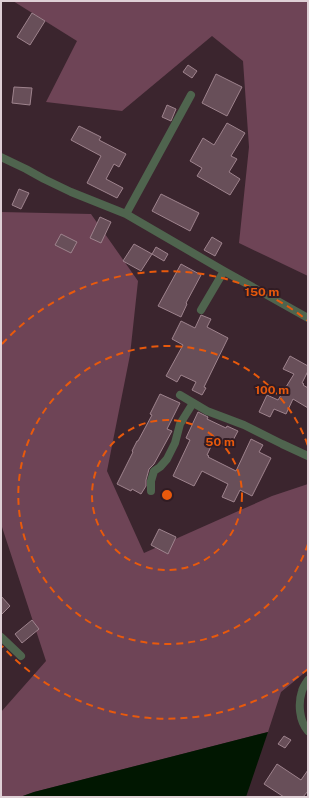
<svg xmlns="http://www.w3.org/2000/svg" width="309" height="798" font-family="'Public Sans',sans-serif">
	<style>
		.green { fill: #6e4456 }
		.water { fill: #011701 }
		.building { fill: #684f59; stroke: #9e838d }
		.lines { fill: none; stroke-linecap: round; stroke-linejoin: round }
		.street { stroke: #4f644e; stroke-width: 8 }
		.ring { fill: none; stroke: #e8590c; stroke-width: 2; stroke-dasharray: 7 5 }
		.centre { fill: #e8590c; stroke: #311c24; stroke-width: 2 }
		.ring-label { font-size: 12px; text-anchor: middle; font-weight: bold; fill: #e8590c; stroke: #311c24; stroke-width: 4; stroke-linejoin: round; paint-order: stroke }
	</style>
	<rect width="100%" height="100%" fill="#3b252e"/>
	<!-- green -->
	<path class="green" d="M13 1H308V276L239 243 249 147 243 61 212 36 122 111 46 102 77 41Z
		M1 212 91 214 138 281 130 355 107 471 144 553 272 496 308 484V670L281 692 268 732 34 792 20 797H1V712L46 661 1 524Z"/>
	<!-- water -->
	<path class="water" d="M268 732 246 797H20L34 792Z"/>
	<!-- building -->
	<path class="building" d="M32 13 45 21 30 45 17 37Z
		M188 65 197 71 192 78 183 72Z
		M216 74 242 87 227 116 202 103Z
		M14 87 32 88 30 105 12 103Z
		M167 105 176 109 171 121 162 117Z
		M227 123 245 133 231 156 237 159 229 172 240 179 230 195 197 176 202 168 190 161 203 138 214 145Z
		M79 126 101 137 99 140 126 154 119 167 114 164 106 179 123 188 117 198 87 183 101 156 71 140Z
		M19 189 29 193 21 209 12 205Z
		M161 194 199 213 190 231 152 211Z
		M100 217 111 222 101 243 90 238Z
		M61 234 77 242 71 253 55 245Z
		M212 237 222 243 215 256 204 250Z
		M134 244 152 254 141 271 123 261Z
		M156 247 168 254 164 261 152 254Z
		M181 264 201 275 186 303 187 304 181 317 158 306Z
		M201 315 211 319 207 327 228 338 204 387 206 388 202 395 192 390 196 382 181 375 177 382 166 376 183 345 172 339 181 321 195 328Z
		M290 356 308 366V371L302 383 304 384 303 385 308 388V408L293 399 286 414 274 409 270 417 259 412 267 395 278 400 294 374 283 369Z
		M160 394 180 403 167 429 172 431 154 464 149 469 146 480V486L141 494 132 489 131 491 117 484 133 452 132 451 137 441H138L152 415 150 414Z
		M198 412 208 417 207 419 226 428 227 426 238 431 230 446 218 440 217 442 214 440 207 455 209 456 208 457 236 471 251 439 263 445 259 452 271 458 252 496 240 490 234 502 222 497 228 484 202 471 194 486 173 476 190 440 186 438Z
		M159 529 176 537 168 554 151 545Z
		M1 596 10 606 1 615Z
		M32 620 39 629 22 643 15 634Z
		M284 736 291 740 285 748 278 744Z
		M277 764 301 780 308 770V791L303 797H284L264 784Z"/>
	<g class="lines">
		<!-- street -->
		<path class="street" d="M1 157 26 169 44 179 71 192 126 214 224 271 308 318
			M126 214 191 95
			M201 310 224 271
			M180 395 207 411 244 425 282 444 308 456
			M151 491V481L154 471 160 467 167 459 175 443 180 424 193 403
			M1 637 21 656
			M308 680C306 683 303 687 302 691 298 703 299 721 308 731"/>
	</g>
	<!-- distance rings -->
	<g class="ring">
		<circle cx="167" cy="495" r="75"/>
		<path d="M308 544A149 149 0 1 1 308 446"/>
		<path d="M308 669A224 224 0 0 1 2 646M2 344A224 224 0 0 1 308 321"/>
	</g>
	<circle cx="167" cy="495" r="6" class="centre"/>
	<g class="ring-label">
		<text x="262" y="296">150 m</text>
		<text x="272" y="394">100 m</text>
		<text x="220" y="446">50 m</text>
	</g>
	<!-- border -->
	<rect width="309" height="798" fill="none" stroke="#dfd0d6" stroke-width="4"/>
</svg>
